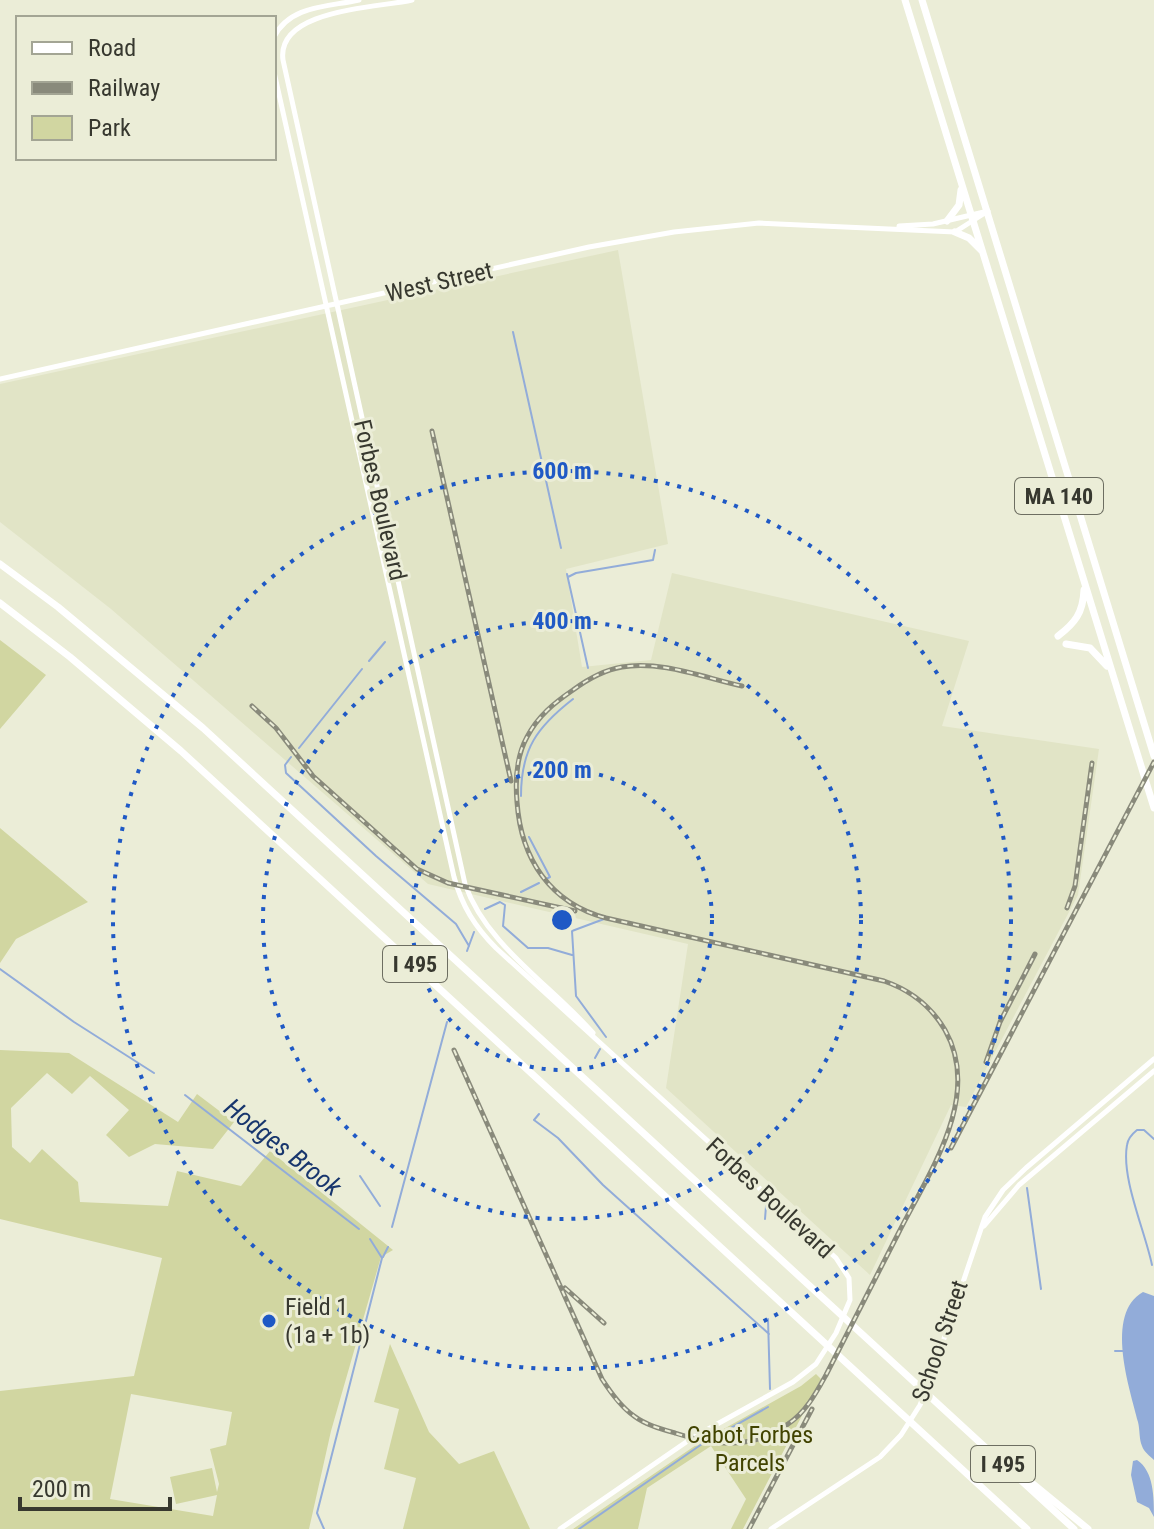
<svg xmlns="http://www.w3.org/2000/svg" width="1154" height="1529" font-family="'Roboto Condensed',sans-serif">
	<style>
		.built { fill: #e1e4c6 }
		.green { fill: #d1d6a1; fill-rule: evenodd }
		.water { fill: #92acd9 }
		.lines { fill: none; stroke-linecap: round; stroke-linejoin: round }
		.stream { stroke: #92acd9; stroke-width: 2 }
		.minor { stroke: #fff; stroke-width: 5 }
		.highway { stroke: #fff; stroke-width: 7 }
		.rail-casing { stroke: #898a7b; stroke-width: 5 }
		.rail { stroke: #ebedd7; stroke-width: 2; stroke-dasharray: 6; stroke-linecap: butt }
		.ring { fill: none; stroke: #1f59c5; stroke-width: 4; stroke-dasharray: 4 8 }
		.poi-dot { fill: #1f59c5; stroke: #ebedd7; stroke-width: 3 }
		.labels { text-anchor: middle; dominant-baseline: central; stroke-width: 6; stroke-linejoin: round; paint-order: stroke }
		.shield { fill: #ebedd7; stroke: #6d6e61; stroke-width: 2 }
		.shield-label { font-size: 22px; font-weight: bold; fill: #37382f }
		.street-label { font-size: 24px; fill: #37382f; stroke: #ebedd7 }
		.poi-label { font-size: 24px; fill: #37382f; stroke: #ebedd7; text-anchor: start }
		.park-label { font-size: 24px; fill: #414300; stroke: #ebedd7 }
		.water-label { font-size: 26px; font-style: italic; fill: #18366d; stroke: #ebedd7 }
		.centre { fill: #1f59c5; stroke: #ebedd7; stroke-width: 4 }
		.ring-label { font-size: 24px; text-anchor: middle; font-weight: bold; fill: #1f59c5; stroke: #ebedd7; stroke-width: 6; stroke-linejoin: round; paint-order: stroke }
	</style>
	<rect width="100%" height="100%" fill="#ebedd7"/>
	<!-- built -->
	<path class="built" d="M618 250 668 544 566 569 582 667 651 660 672 573 969 641 942 726 1099 749 1078 895 966 1107 951 1105 870 1275 666 1088 688 944 428 884 111 609 0 522V384Z"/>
	<!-- green -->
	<path class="green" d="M0 640 46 675 0 729Z
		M0 828 88 902 16 939 0 963Z
		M0 1050 69 1053 178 1122 197 1094 234 1122 213 1149 155 1144 129 1157 106 1135 129 1110 90 1076 72 1094 47 1073 11 1108 12 1147 30 1163 42 1149 78 1182 80 1202 168 1206 177 1171 241 1186 270 1151 393 1250 381 1257 331 1431 309 1529H0V1391L134 1376 162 1258 0 1219ZM131 1394 232 1412 226 1445 210 1449 219 1484 217 1492 212 1468 170 1477 176 1504 217 1495 213 1516 110 1499Z
		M390 1344 429 1432 459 1464 494 1451 530 1529H403L416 1478 384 1469 399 1409 374 1402Z
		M816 1374 821 1379 743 1529H731L746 1499 711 1446 647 1488 638 1529H573L702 1441 801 1386Z"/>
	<!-- water -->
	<path class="water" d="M1143 1292 1154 1296V1460C1150 1456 1144 1452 1142 1446 1139 1439 1140 1430 1138 1422 1130 1389 1104 1314 1143 1292Z
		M1137 1460C1154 1471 1154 1498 1154 1517L1149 1508 1137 1502 1131 1475 1133 1461Z"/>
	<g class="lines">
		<!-- stream -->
		<path class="stream" d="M513 332 561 548
			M567 574 588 668
			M568 577 576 573 653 560 655 550
			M369 661 385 642
			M299 748 362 669
			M291 757 285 765 286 773 376 856 456 924 469 946
			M521 796C521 749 537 727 573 699
			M529 837 550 877 546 879
			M521 892 539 883
			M485 909 500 902 505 905 503 926 528 948H548L572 955
			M604 919 572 931 576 996 606 1037
			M467 951 474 932
			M0 969 74 1022 154 1073
			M595 1058 600 1049
			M185 1095 359 1229
			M539 1114 534 1120 558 1138 603 1185 769 1334
			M360 1176 380 1206
			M1027 1188 1041 1289
			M765 1219 766 1206
			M392 1227 447 1022
			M383 1257 388 1247
			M1152 1265C1145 1231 1121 1178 1127 1145 1128 1138 1132 1134 1137 1130H1144L1154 1139
			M768 1319 770 1389
			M1115 1351H1123
			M711 1439 768 1407
			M324 1529 317 1513 382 1258 370 1239
			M579 1529 702 1444"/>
		<!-- minor -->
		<path class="minor" d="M412 0C377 8 276 9 283 60L465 884C486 945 551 985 593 1033
			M274 37C290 5 328 7 359 0
			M274 72 454 877C462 906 475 927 496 948L836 1258 849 1278 850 1300 836 1333 816 1364 793 1382 692 1438 560 1529
			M899 226 933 224 984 212
			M0 379 589 247 674 232 759 223 955 232 988 211
			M984 1226 1019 1185 1154 1071
			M771 1529 880 1457 901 1435 920 1405 929 1383 985 1217 1003 1190 1026 1168 1154 1059"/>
		<!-- highway -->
		<path class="highway" d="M905 0 1154 808
			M922 0 1154 756
			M947 221 959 205 961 190
			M955 232 969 238 982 251
			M0 564 58 607 203 728 1074 1529
			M0 603 70 657 181 751 1027 1529
			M1058 636C1075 623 1083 613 1084 590
			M1066 644 1090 648 1107 666
			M1016 1470 1088 1529"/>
		<defs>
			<path id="rail" d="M432 431 511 781
				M252 706 276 728 313 776 417 869 448 883 575 911
				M1067 908 1075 886 1092 763
				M454 1050 602 1379C611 1393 621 1407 634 1416 646 1425 661 1429 675 1433 714 1446 753 1450 788 1424 806 1412 816 1393 826 1375 850 1328 874 1281 898 1234 928 1174 983 1097 945 1030 931 1006 910 990 884 981L606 918C550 903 521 859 517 802 515 779 516 757 527 737 538 716 554 703 573 690 588 679 604 670 622 667 660 660 705 678 742 686
				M986 1062 1000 1022 1035 954
				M951 1148 1154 762
				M565 1288 604 1323
				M749 1529 812 1409"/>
		</defs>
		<!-- rail casing -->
		<use href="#rail" class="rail-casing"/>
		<!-- rail -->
		<use href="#rail" class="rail"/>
	</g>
	<!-- distance rings -->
	<g class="ring">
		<circle cx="562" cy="920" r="150"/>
		<circle cx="562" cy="920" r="299"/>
		<circle cx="562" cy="920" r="449"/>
	</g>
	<!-- markers -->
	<circle class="poi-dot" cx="269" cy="1321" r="8"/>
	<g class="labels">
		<!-- shield labels -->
		<g class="shield">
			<rect x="1015" y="478" width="88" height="36" rx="6"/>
			<rect x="383" y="946" width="64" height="36" rx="6"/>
			<rect x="971" y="1446" width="64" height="36" rx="6"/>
		</g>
		<g class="shield-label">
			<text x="1059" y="496">MA 140</text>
			<text x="415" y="964">I 495</text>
			<text x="1003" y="1464">I 495</text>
		</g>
		<!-- street labels -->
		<g class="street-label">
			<text transform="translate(439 282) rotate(-13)">West Street</text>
			<text transform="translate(380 500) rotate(77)">Forbes Boulevard</text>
			<text transform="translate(770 1198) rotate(43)">Forbes Boulevard</text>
			<text transform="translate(940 1341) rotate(-71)">School Street</text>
		</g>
		<!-- poi labels -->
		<g class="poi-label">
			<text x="285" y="1307">Field 1<tspan x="285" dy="28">(1a + 1b)</tspan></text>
		</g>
		<!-- park labels -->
		<g class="park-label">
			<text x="750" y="1435">Cabot Forbes<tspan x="750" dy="28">Parcels</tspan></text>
		</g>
		<!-- water labels -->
		<g class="water-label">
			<text transform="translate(283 1147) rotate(38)">Hodges Brook</text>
		</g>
	</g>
	<circle cx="562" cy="920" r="12" class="centre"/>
	<g class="ring-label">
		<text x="562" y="479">600 m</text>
		<text x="562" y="629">400 m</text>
		<text x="562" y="778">200 m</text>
	</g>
	<!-- legend -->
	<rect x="16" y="16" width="260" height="144" fill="#ebedd7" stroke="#a3a594" stroke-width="2"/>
	<rect x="32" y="42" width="40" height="12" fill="#ffffff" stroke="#a3a594" stroke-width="2"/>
	<text x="88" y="56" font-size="24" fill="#37382f">Road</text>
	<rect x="32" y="82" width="40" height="12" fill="#898a7b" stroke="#a3a594" stroke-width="2"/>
	<text x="88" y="96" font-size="24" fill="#37382f">Railway</text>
	<rect x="32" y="116" width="40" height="24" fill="#d1d6a1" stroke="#a3a594" stroke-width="2"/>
	<text x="88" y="136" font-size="24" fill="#37382f">Park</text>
	<!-- scale -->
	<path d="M20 1497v12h150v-12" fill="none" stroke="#37382f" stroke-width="4"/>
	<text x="32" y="1497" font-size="24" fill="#37382f" stroke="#ebedd7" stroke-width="6" paint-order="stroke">200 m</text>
</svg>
